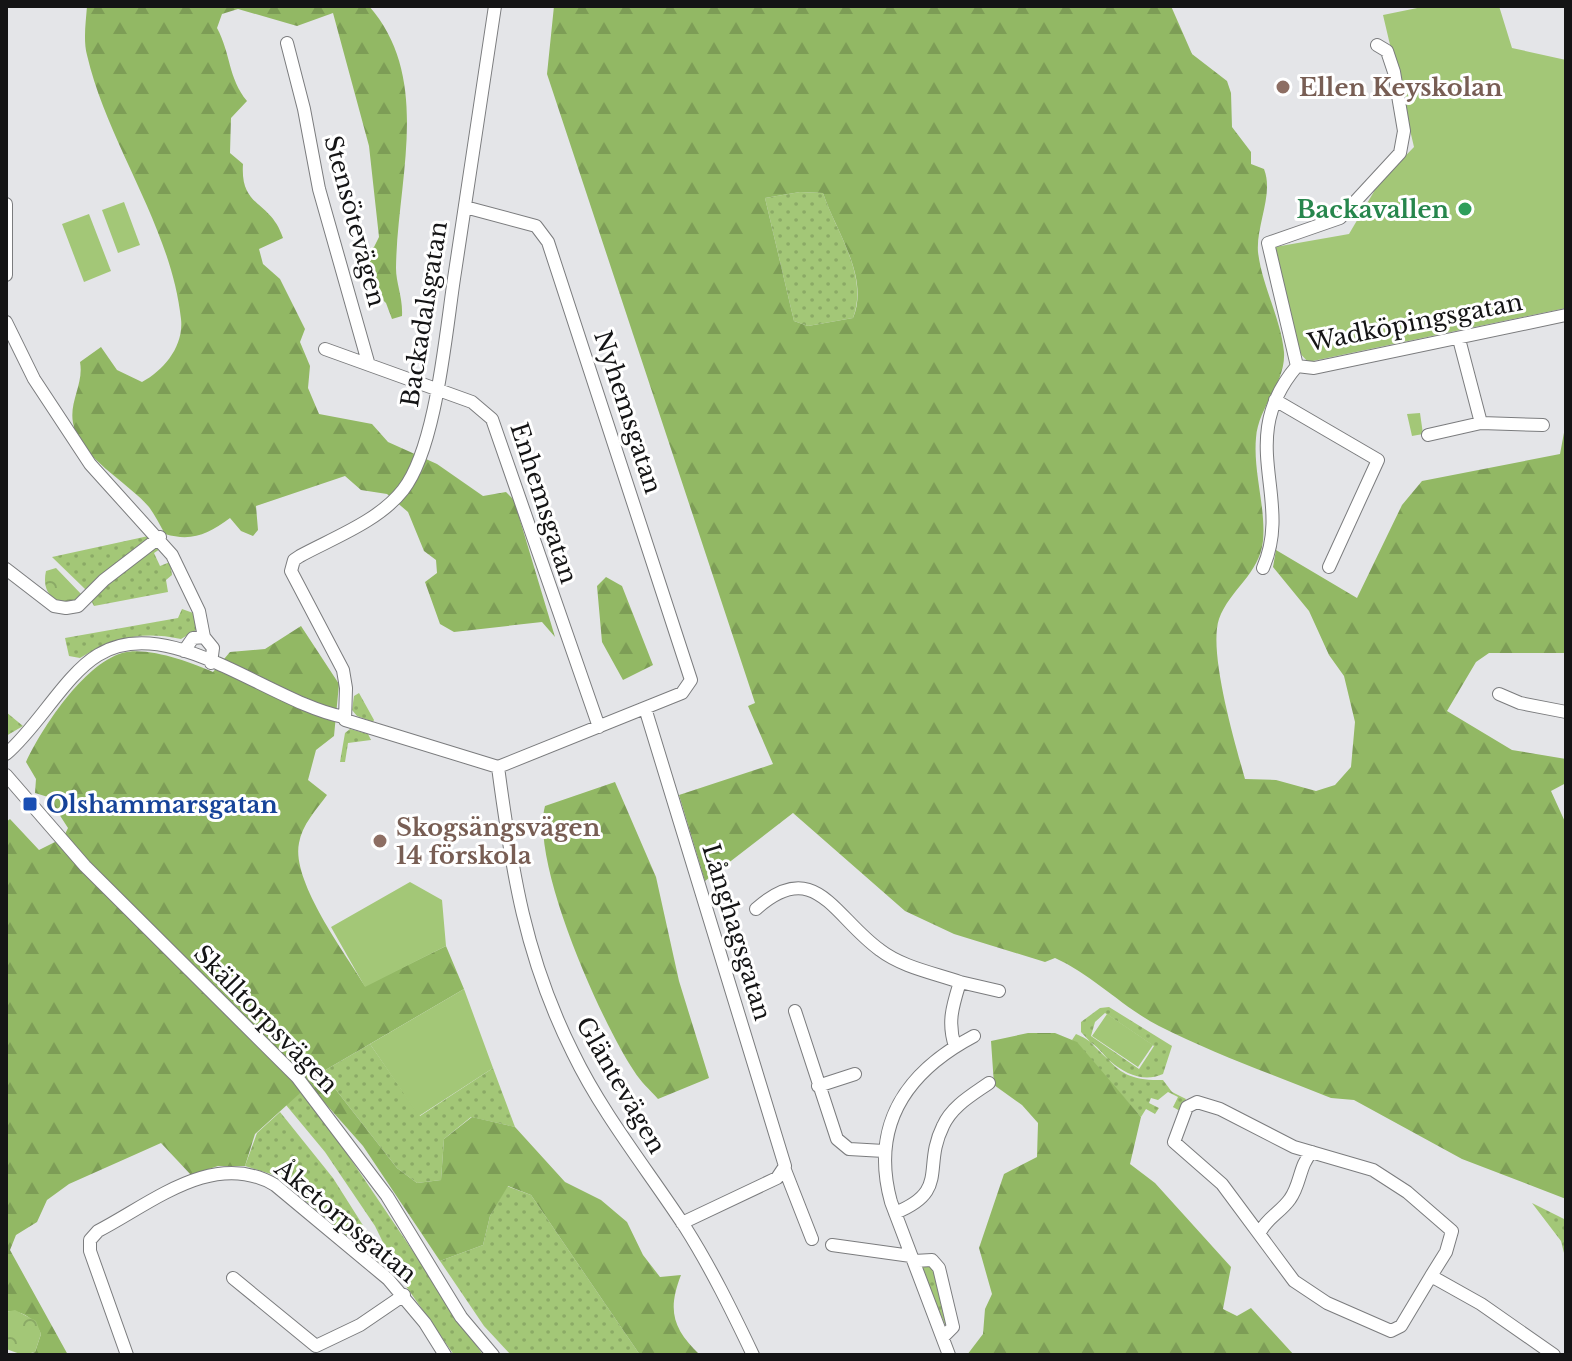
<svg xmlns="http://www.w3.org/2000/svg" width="1572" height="1361" font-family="'Libre Baskerville',serif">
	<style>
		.grass { fill: url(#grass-dots); fill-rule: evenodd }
		.forest { fill: url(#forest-firs); fill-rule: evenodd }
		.park { fill: url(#park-crowns) }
		.garden { fill: #a3c777 }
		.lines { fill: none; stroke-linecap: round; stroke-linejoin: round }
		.minor-casing { stroke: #7b7c7e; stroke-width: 14 }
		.minor { stroke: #fff; stroke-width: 12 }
		.education-dot { fill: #8d6e63; stroke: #fff; stroke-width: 3 }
		.leisure-dot { fill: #2e9e5b; stroke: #fff; stroke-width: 3 }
		.transit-dot { fill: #1a4fb4; stroke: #fff; stroke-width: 3 }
		.labels { text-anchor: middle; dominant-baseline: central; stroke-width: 6; stroke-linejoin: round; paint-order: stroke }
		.education-label { font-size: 24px; font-weight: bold; fill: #785e54; stroke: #fff; text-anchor: start }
		.leisure-label { font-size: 24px; font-weight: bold; fill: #27864d; stroke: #fff; text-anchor: end }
		.street-label { font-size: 24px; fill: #141415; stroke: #fff }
		.transit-label { font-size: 24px; font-weight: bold; fill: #164399; stroke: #fff; text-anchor: start }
	</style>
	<defs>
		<pattern id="grass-dots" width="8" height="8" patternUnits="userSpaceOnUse" patternTransform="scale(2)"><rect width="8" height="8" fill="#a3c777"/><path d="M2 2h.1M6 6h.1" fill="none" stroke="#8baa66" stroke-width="1.8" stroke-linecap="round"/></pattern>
		<pattern id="forest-firs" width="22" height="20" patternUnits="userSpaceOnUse" patternTransform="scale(2)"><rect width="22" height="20" fill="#92b864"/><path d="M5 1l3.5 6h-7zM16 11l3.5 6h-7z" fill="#7d9d56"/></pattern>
		<pattern id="park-crowns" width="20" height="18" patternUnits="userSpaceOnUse" patternTransform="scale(2)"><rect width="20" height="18" fill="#a3c777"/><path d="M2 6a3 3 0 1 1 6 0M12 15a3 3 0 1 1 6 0" fill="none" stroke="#8baa66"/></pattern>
	</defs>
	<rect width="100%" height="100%" fill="#e4e5e8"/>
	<!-- grass -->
	<path class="grass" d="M800 192 823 193C836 232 869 275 853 318L808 326 794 321 765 198Z
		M153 535 160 549 154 553 160 566 170 562 172 575 166 580 168 592 94 606 85 589 52 557Z
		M182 609 196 614V630L181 639C141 631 116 637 80 658L69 656 65 638 178 618Z
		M359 693 374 720 373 722 357 716 352 710 354 696Z
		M6 712 23 726 6 736Z
		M350 729 368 734 371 740 348 743 345 762H340L345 733Z
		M1109 1007 1172 1046 1163 1074C1130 1089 1101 1053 1081 1032V1022L1100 1008ZM1105 1013 1154 1046 1139 1069 1091 1036 1095 1022Z
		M1076 1034C1114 1049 1105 1082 1163 1080L1172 1092 1186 1099 1180 1111 1173 1107 1178 1097 1168 1092 1158 1100 1151 1098 1149 1103 1159 1108 1155 1114 1146 1109 1141 1117 1072 1040Z
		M370 1044 420 1116 493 1068 515 1127 471 1117 444 1139 441 1180 417 1183 397 1168 322 1072Z
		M301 1091 325 1121 483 1355H454L401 1279 375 1226 325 1152 286 1105Z
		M280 1112 333 1178 383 1257 381 1266 277 1176 245 1166 257 1133Z
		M507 1186 531 1195 640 1355H511L484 1326 440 1261 483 1245 490 1216Z
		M1532 1203 1566 1220V1261L1561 1241Z
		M933 1262 949 1318 946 1327 921 1268 922 1264Z"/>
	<!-- forest -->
	<path class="forest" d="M87 6H369C433 79 397 180 396 268 396 284 403 297 402 316L392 319 386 303 366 284 357 256 374 247 379 237 369 146 333 13 297 26 238 9 222 14 217 28C231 54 228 78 247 101L231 118 230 153 243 164C240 209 270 199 283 238L259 249 263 264 280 279 305 329 300 342 310 366 308 388 319 414 372 424 388 442 437 464 483 496 506 492 514 500 555 637 542 622 454 632 440 624 425 582 437 573 436 560 424 551 408 512 387 494 361 490 345 476 256 506 258 530 253 536 241 531 230 518C208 534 192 542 165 534 160 525 155 515 149 507 129 483 78 456 73 423 69 401 84 384 80 362L101 347 117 370 142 382C164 370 184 346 181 319 171 226 108 145 87 55 83 40 86 21 87 6Z
		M554 6H1171L1192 54 1227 81 1231 93 1232 127 1251 152V164L1264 169C1274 194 1256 225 1258 252 1262 286 1281 319 1284 352 1286 383 1258 407 1256 438 1253 472 1266 507 1263 541 1259 575 1230 589 1219 619 1208 652 1235 743 1245 779L1276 780 1316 791 1335 785 1351 767 1355 722 1344 676 1329 655 1309 611 1273 567 1276 550 1357 598 1402 505 1422 481 1560 454 1566 422V653H1489L1476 662 1447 711 1512 750 1566 759V783L1551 791 1566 824V1199L1462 1159 1354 1100 1331 1098C1274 1075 1214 1054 1159 1026 1122 1007 1093 975 1055 958L1045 962 954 934 905 911 793 813 705 881 679 795 773 764 748 706 755 703 547 74ZM800 192 823 193C836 232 870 277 853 318L808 326 794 321 765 198Z
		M606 577 622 586 653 665 623 680 602 642 597 586Z
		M301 626 339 684 334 736 316 750 308 780 327 795C316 810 302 825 299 843 291 881 345 953 365 986L446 946 464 989 322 1072 397 1168 417 1183 441 1180 444 1139 472 1117 515 1127 565 1182 601 1200 627 1222 643 1255 660 1277 681 1275C667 1311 673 1329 700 1355H640L531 1195 508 1186 490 1216 483 1245 440 1261 363 1146 309 1085 255 1134 245 1166H218L191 1175 161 1143 69 1184 47 1200 37 1222 16 1235 10 1250 68 1355H26L35 1352 41 1334C35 1320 23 1309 6 1312V822L10 819 39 850 63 838 68 828 48 797 35 793 36 779 26 762C42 728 83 665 122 653 147 646 190 662 213 672L230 652 265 649Z
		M615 782 656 877 679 981 709 1078 658 1099C650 1090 640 1081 634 1071 601 1022 530 862 545 806Z
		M1028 1033H1055L1077 1042 1141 1117 1130 1164 1155 1183 1231 1267 1223 1309 1237 1316 1251 1308 1294 1355H967L983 1334 985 1309 992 1294 979 1248 1004 1174 1037 1157 1038 1123 1022 1105 994 1085 991 1041Z"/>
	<!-- park -->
	<path class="park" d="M1420 413 1423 434 1412 436 1407 414Z
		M56 568 83 596 76 604C55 604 41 594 46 571Z
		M15 1310 36 1321 41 1334 35 1352 23 1355 6 1349V1312Z"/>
	<!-- garden -->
	<path class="garden" d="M1427 6H1499L1512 48 1566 60V308L1308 362 1297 350 1275 247 1349 234 1379 183 1414 147 1383 15Z
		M124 202 140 245 118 253 102 210Z
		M89 214 111 271 84 282 62 224Z
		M410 882 442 900 446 946 365 987 331 927Z
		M464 989 493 1068 419 1116 370 1044Z
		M1107 1014 1153 1045 1138 1067 1092 1036Z"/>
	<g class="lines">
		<defs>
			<path id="minor" d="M287 43 304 109 319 189 368 362
				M1377 45 1387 51 1394 72 1404 131 1400 153 1340 218 1268 243 1297 366 1314 368 1566 315
				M6 204V275
				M465 207 536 226 548 242 691 680 682 693 498 767 345 720 346 688 343 670 291 571 294 560 300 556C333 538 379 521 403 490 437 447 446 328 455 272 468 183 482 95 495 6
				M6 322 34 379 90 464 172 555 199 611 204 637
				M1459 339 1481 423
				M325 349 472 402 492 419 599 727
				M1275 400 1378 460 1329 567
				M1428 435 1481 423 1543 425
				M1263 568C1294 497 1234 440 1297 366
				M6 569 54 606 66 608 78 606 104 580 160 537
				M184 651 193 638 204 637 213 648 211 663
				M1499 694 1520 703 1566 712
				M645 708 785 1166 777 1178 682 1223
				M6 754C38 727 65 675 98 655 169 611 270 703 344 717
				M498 767C512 872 525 957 573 1053 603 1115 647 1169 685 1227 711 1268 732 1311 753 1355
				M6 775 85 866 297 1077 387 1196 461 1317 493 1355
				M756 909C815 856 834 917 880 950 902 967 934 973 960 982 953 1005 947 1022 955 1046
				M960 982 999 991
				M795 1011 837 1139 849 1149 884 1151
				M818 1086 855 1074
				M785 1170 812 1239
				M895 1213C950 1191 922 1168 943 1126 952 1106 972 1095 989 1083
				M1260 1232C1267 1218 1281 1212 1290 1199 1301 1184 1299 1165 1312 1152
				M832 1245 911 1256
				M914 1261 932 1260 939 1268 953 1327 944 1336
				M1431 1276 1401 1326 1391 1331 1327 1303 1294 1281 1222 1184 1174 1142 1187 1107 1197 1102 1220 1109 1294 1147 1373 1170 1407 1192 1452 1231 1446 1252 1431 1276 1481 1304 1554 1355
				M233 1278 316 1346 360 1325 404 1295
				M127 1355 90 1251V1240L98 1231C152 1203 214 1149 275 1185L388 1279 425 1323 445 1355
				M949 1355 891 1202C870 1125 906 1072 974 1036"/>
		</defs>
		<!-- minor casing -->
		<use href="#minor" class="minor-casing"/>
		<!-- minor -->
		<use href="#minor" class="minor"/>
	</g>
	<!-- markers -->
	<g class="education-dot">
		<circle cx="1283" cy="87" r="8"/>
		<circle cx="380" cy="841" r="8"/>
	</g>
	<circle class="leisure-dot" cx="1465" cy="209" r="8"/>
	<rect class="transit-dot" x="22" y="796" width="16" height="16" rx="4"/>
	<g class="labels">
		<!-- education labels -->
		<g class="education-label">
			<text x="1299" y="87">Ellen Keyskolan</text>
			<text x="396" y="827">Skogsängsvägen<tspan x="396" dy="28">14 förskola</tspan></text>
		</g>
		<!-- leisure labels -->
		<g class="leisure-label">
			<text x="1449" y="209">Backavallen</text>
		</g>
		<!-- street labels -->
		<g class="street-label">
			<text transform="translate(355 221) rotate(75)">Stensötevägen</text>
			<text transform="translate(424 314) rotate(-81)">Backadalsgatan</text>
			<text transform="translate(1415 322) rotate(-11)">Wadköpingsgatan</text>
			<text transform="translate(628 412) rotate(72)">Nyhemsgatan</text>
			<text transform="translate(544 503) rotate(72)">Enhemsgatan</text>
			<text transform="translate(737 932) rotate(73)">Långhagsgatan</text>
			<text transform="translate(266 1019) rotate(46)">Skälltorpsvägen</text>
			<text transform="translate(621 1085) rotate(60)">Gläntevägen</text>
			<text transform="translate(346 1221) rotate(40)">Åketorpsgatan</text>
		</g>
		<!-- transit labels -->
		<g class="transit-label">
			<text x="46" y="804">Olshammarsgatan</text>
		</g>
	</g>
	<!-- border -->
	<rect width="1572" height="1361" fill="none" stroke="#141415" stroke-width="16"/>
</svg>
